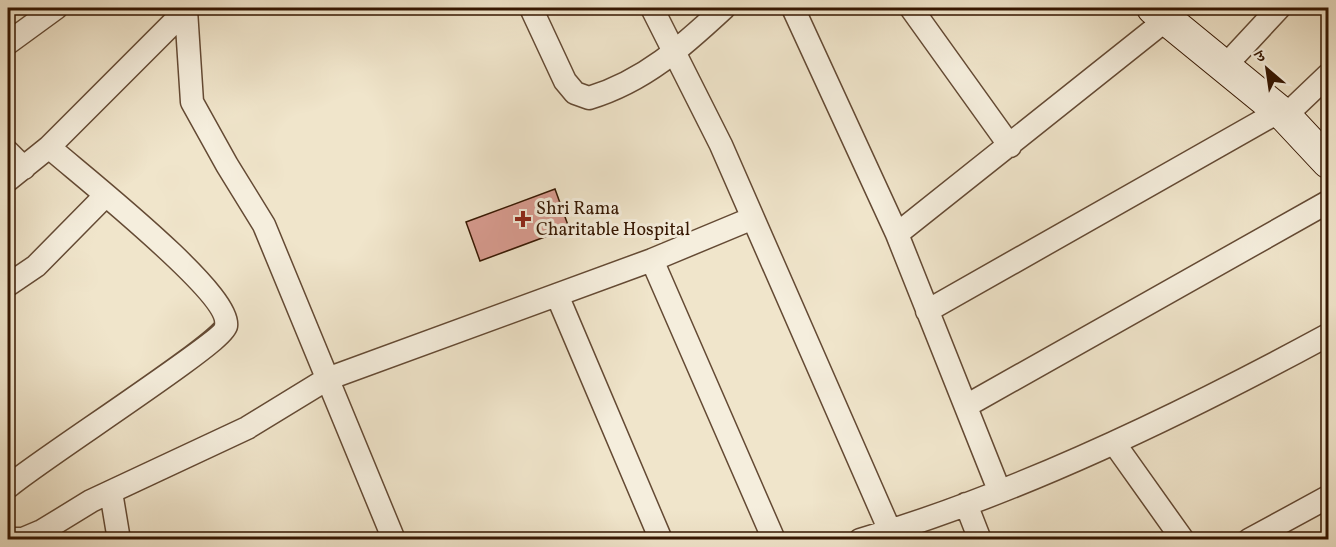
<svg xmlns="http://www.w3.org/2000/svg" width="1336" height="547" font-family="Vollkorn,'Noto Serif Devanagari',serif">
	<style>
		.building { fill: #da9d92; stroke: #351601; stroke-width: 1.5 }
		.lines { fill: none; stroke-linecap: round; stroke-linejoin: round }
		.street-casing { stroke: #644a34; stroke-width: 25 }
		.secondary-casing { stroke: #351601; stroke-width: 34 }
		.street { stroke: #f5eedd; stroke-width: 22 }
		.secondary { stroke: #f5eedd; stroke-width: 32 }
		.poi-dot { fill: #8f2418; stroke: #f5eedd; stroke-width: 2 }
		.labels { text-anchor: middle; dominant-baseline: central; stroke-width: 6; stroke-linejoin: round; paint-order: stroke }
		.poi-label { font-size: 18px; fill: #351601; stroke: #f5eedd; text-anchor: start }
	</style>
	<rect width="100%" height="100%" fill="#f0e5cb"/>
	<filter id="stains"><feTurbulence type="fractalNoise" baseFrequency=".00333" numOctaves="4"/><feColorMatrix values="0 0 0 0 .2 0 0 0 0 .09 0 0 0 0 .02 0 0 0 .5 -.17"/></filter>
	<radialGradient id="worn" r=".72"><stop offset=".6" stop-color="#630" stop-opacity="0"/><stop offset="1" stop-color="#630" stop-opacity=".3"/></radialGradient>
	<!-- building -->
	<path class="building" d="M555 189 569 228 480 261 466 222Z"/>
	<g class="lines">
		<defs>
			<path id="street" d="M531 8 565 81 575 93 589 98C645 81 683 46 724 8
				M652 8 721 145 890 531
				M793 8 897 234 999 490
				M911 8 1010 146
				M186 10 192 102 227 165 264 225 394 540
				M8 43 56 8
				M1226 65 1279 8
				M1285 116 1328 75
				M8 152 24 168
				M8 180 49 147 188 8
				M897 234 1167 19
				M652 260 774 540
				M8 285 36 266 105 196
				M557 295 661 540
				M927 311 1278 112
				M966 406 1328 202
				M1114 443 1183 540
				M8 487C36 462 224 342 226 326 232 293 77 172 49 147
				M111 492 119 540
				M966 504 980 540
				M8 539H23L42 531 91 501 247 428 327 379 652 260 753 218
				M860 540C1018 494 1184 413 1328 335
				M1249 540 1328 497"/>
			<path id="secondary" d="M1153 8 1285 116 1328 162"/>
		</defs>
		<!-- street casing -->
		<use href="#street" class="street-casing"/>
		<!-- secondary casing -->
		<use href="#secondary" class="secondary-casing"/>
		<!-- street -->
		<use href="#street" class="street"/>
		<!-- secondary -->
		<use href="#secondary" class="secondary"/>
	</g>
	<!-- markers -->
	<path class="poi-dot" d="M520 210h6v6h6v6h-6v6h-6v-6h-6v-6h6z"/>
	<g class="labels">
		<!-- poi labels -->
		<g class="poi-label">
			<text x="536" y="209">Shri Rama<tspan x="536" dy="21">Charitable Hospital</tspan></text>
		</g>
	</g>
	<!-- margin -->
	<rect width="1336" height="547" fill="none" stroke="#f0e5cb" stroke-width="30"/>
	<rect x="9" y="9" width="1318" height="529" fill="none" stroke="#351601" stroke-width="3"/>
	<rect x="15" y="15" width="1306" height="517" fill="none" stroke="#351601" stroke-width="1.5"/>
	<!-- north arrow -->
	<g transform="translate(1267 69) rotate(331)" stroke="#f5eedd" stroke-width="4.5" paint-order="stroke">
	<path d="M0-4.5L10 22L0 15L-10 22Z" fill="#351601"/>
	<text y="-9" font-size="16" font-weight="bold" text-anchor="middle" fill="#351601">उ</text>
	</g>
	<rect width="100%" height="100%" filter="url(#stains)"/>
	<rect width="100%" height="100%" fill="url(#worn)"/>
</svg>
